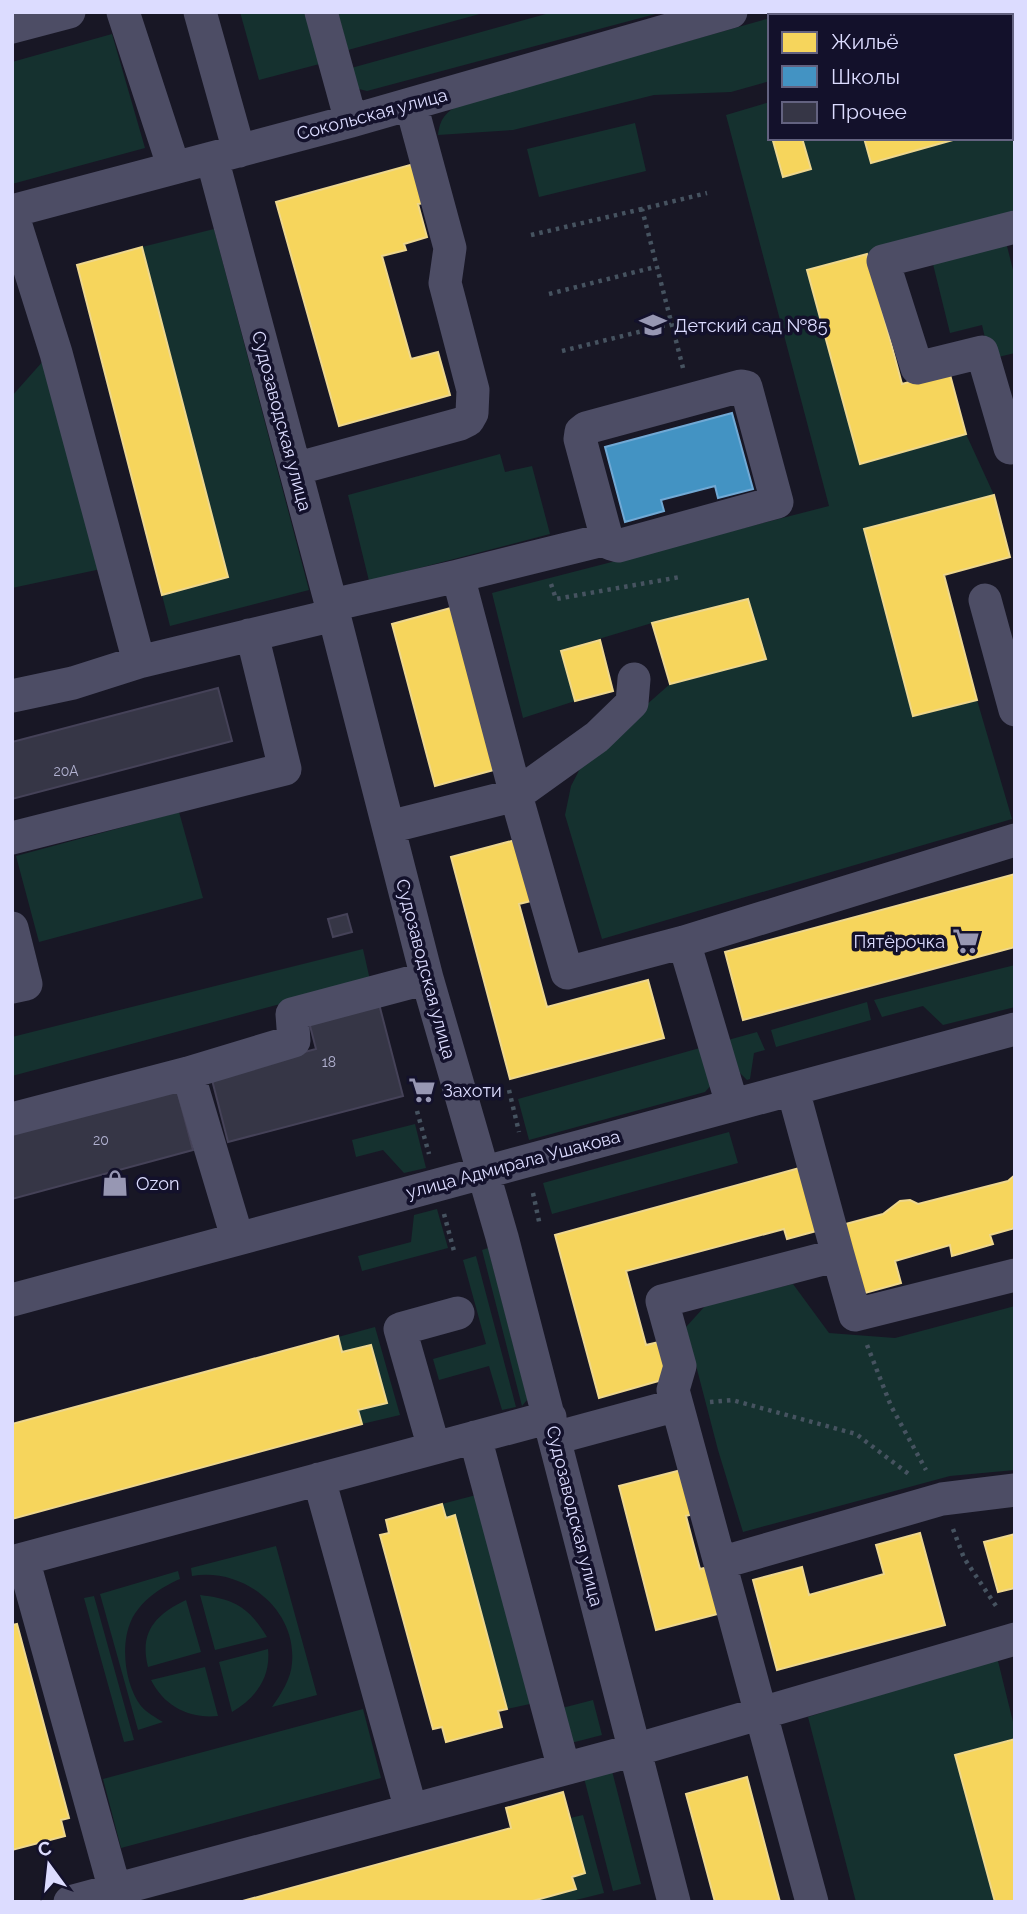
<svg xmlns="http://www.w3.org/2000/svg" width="1027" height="1914" font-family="Raleway,sans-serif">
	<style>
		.green { fill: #15312f }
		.homes { fill: #f6d55c; stroke: #eed78d; stroke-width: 2 }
		.schools { fill: #4393c3; stroke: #71a9d5; stroke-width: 2 }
		.building { fill: #363646; stroke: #454258; stroke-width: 2 }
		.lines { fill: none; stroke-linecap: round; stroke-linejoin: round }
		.path { stroke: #465360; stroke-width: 4.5; stroke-dasharray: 3.5 5; stroke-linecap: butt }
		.minor { stroke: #4d4d65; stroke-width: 33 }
		.labels { text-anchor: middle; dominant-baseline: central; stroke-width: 7; stroke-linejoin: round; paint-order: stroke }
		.number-label { font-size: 14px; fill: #b2b2d1 }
		.street-label { font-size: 18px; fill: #dcdcff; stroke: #13112b }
		.poi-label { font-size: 18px; fill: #dcdcff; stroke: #13112b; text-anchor: start }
	</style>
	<rect width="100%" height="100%" fill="#181725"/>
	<!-- green -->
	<path class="green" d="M240 12H314L327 62 259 80Z
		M338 12H487L348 50Z
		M553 12H663L367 91 355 88 344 70Z
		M789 12H1013L1001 16H776Z
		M770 18V81L731 92 654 95 513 130 438 135C440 120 444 114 457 106Z
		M112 34 145 148 12 184V62Z
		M770 102V138H864L872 163 960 138H1011V124L1015 123V213L807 271 860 463 966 434 994 495 864 530 913 716 977 700 1012 819 602 939 565 815 571 786 585 759 670 684 765 659 748 599 652 623 562 650 575 701 523 718 492 593 829 506 726 115Z
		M635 123 646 171 539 197 527 149Z
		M214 229 309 590 170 626 162 595 228 577 142 247Z
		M1005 238 1015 278V353L990 359 982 325 950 333 931 256Z
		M44 360 101 569 12 588V396Z
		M500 454 505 472 532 466 550 534 369 581 348 495Z
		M179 812 203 898 39 942 16 856Z
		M363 949 370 980 12 1076V1037Z
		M1015 965V1007L943 1025 923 1006 882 1017 874 1000Z
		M867 1002 871 1020 776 1047 771 1030Z
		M757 1032 765 1050 754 1053 750 1079 747 1080 740 1073 728 1040Z
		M707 1046 715 1081 705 1092 529 1140 518 1099Z
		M415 1124 426 1168 404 1173 383 1150 356 1157 352 1140Z
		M729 1132 738 1163 552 1214 543 1183Z
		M437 1209 448 1248 362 1271 358 1256 411 1242 414 1215Z
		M488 1248 527 1397V1400L522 1406 482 1250Z
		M476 1256 516 1407 502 1410 489 1366 439 1380 433 1359 486 1344 463 1260Z
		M793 1284 829 1333 895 1338 1015 1306V1470L950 1476 743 1532 718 1450 686 1327 706 1305Z
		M375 1327 400 1415 362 1424 358 1410 386 1402 371 1345 342 1352 338 1337Z
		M476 1495 530 1704 507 1709 454 1516 446 1518 442 1504Z
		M276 1546 317 1695 272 1707C281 1694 291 1679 292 1663 297 1609 243 1567 192 1576L191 1568Z
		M178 1571 180 1579C161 1587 140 1601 131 1621 120 1645 125 1685 141 1706 147 1713 155 1717 163 1722L138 1730 100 1594Z
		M200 1595C234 1599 249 1607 267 1637L215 1650Z
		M94 1596 134 1740 124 1742 84 1598Z
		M186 1600 201 1652 148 1667C139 1632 156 1614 186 1600Z
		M268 1649C271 1677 256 1698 232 1712L219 1662Z
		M997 1657 1015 1730V1739L955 1756 995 1902H856L808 1717Z
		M205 1667 218 1716C189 1719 164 1706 151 1680Z
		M593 1700 602 1735 571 1743 562 1708Z
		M363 1709 381 1778 121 1848 103 1779Z
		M611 1767 641 1884 613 1891 583 1774Z
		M583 1815 604 1893 568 1902H529L575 1889 572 1877 585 1873 570 1818Z"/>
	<!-- homes -->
	<path class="homes" d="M1015 56V123L1011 124V57Z
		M782 138H802L811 169 783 177 773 141Z
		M864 138H960L871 163Z
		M414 164 425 203 418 204 427 237 404 244 406 250 382 256 411 359 438 352 450 395 339 426 276 202Z
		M142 247 228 577 162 595 77 265Z
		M867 254 902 384 949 371 966 434 860 464 807 270Z
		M994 495 1010 557 944 575 977 700 913 716 864 529Z
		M748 599 766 659 670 684 652 623Z
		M458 606 501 768 435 786 392 624Z
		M600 640 613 691 575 701 561 651Z
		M519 839 535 900 519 904 547 1007 648 980 664 1038 510 1079 451 857Z
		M1015 874V947L743 1020 725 952Z
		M803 1167 820 1230 787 1239 784 1229 626 1271 646 1345 659 1342 669 1378 599 1398 555 1235Z
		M1015 1175V1228L990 1235 993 1244 952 1256 950 1245 895 1261 901 1283 861 1294 842 1225 883 1214 900 1201 910 1200 918 1204 1008 1181Z
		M338 1336 342 1352 371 1345 387 1403 358 1410 362 1424 12 1519V1424Z
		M689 1468 699 1512 686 1516 700 1569 713 1566 725 1612 656 1630 619 1486Z
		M442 1504 446 1518 455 1515 507 1709 498 1711 502 1727 446 1742 442 1727 433 1729 380 1535 389 1533 386 1520Z
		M920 1533 945 1625 777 1670 753 1580 802 1567 809 1595 884 1574 876 1545Z
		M1015 1534V1588L998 1592 984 1542Z
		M17 1624 69 1818 61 1820 65 1836 12 1850V1625Z
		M1015 1739V1902H995L955 1755Z
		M747 1777 780 1902H715L686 1794Z
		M563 1792 585 1873 572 1877 576 1889 529 1902H239L511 1828 506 1808Z"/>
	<!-- schools -->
	<path class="schools" d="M732 413 753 489 718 498 715 486 661 500 664 511 625 522 605 447Z"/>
	<!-- building -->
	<path class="building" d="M218 688 232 741 12 799V742Z
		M347 914 352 932 333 937 328 919Z
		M378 1000 403 1096 228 1142 211 1076 316 1049 308 1018Z
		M176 1086 193 1150 12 1199V1130Z"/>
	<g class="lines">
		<!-- path -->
		<path class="path" d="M531 235 642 209
			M549 294 655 267
			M562 351 671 324
			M683 368 642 209 707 193
			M551 584 556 599 680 577
			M509 1090 519 1132
			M417 1111 429 1154
			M533 1193 540 1226
			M444 1214 454 1251
			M867 1345 891 1406 926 1470
			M710 1402 732 1400 856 1434 910 1475
			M953 1529 964 1558 998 1609"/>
		<!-- minor -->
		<path class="minor" d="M123 12 174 168
			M200 12 239 151
			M321 12 351 121
			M12 27 69 12
			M212 158 334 615 427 978 502 1237 674 1902
			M12 211 351 121 731 12
			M12 213 56 353 139 662
			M1015 227 883 261 917 368 982 352 1010 448 1015 447
			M295 469 460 424 468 420 472 413 473 390 445 283 450 248 411 104
			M458 576 607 539 580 439 581 432 586 428 741 386 746 387 777 502 618 546 611 544 607 539
			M985 600 1015 710
			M332 605 458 576 516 795 389 827
			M634 679 632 703 597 737 516 795 567 973 684 942 1015 840
			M12 696 73 683 139 662 334 615
			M12 838 285 769 255 647 249 635
			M12 928 26 984 12 987
			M684 942 732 1104
			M188 1073 237 1237
			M793 1090 838 1255
			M12 1119 188 1073 294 1041 292 1014 427 978
			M12 1300C346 1207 681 1121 1015 1029
			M475 1437 564 1769
			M555 1438 677 1405
			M434 1448 400 1329 458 1313
			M319 1479 411 1810
			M23 1559 115 1890
			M12 1562 550 1417
			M720 1563 942 1499 1015 1490
			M70 1902 635 1750 1015 1639
			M812 1902 673 1390 680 1366 662 1301 838 1255 855 1315 1015 1275"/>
	</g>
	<!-- icons -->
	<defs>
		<symbol id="school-bare" viewBox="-9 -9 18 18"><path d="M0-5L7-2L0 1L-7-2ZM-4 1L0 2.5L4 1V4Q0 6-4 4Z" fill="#9797b3" stroke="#13112b" stroke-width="2.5" paint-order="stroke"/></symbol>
		<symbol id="supermarket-bare" viewBox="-9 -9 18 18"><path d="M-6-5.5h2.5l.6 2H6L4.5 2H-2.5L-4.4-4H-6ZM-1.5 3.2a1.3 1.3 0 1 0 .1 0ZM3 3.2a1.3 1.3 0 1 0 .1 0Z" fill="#9797b3" stroke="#13112b" stroke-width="2.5" paint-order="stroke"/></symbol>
		<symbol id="shop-bare" viewBox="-9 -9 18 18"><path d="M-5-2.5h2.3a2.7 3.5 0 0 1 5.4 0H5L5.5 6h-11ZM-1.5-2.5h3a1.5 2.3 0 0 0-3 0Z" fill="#9797b3" stroke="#13112b" stroke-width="2.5" paint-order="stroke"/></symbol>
	</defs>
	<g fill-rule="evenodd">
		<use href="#school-bare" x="634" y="306" width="38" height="38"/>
		<use href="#supermarket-bare" x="947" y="922" width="38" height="38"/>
		<use href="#supermarket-bare" x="403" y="1071" width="38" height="38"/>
		<use href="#shop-bare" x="96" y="1164" width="38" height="38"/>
	</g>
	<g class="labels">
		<!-- number labels -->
		<g class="number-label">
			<text x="66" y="771">20А</text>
			<text x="329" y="1062">18</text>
			<text x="101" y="1140">20</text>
		</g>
		<!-- street labels -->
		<g class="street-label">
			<text transform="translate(372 114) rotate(-15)">Сокольская улица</text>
			<text transform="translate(282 421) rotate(75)">Судозаводская улица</text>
			<text transform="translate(426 969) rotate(75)">Судозаводская улица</text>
			<text transform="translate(513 1164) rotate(-15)">улица Адмирала Ушакова</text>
			<text transform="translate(575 1516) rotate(76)">Судозаводская улица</text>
		</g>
		<!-- poi labels -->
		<g class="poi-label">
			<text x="674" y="325">Детский сад №85</text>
			<text x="945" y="941" text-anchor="end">Пятёрочка</text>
			<text x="443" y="1090">Захоти</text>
			<text x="136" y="1183">Ozon</text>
		</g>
	</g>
	<!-- border -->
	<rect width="1027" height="1914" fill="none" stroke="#dcdcff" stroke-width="28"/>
	<!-- legend -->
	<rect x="768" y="14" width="245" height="126" fill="#13112b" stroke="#636280" stroke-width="2"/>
	<rect x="782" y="32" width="35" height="21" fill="#f6d55c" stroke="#636280" stroke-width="2"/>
	<text x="831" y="49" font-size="21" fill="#dcdcff">Жильё</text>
	<rect x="782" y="66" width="35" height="21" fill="#4393c3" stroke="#636280" stroke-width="2"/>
	<text x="831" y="84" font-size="21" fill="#dcdcff">Школы</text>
	<rect x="782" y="102" width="35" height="21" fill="#363646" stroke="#636280" stroke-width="2"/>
	<text x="831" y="119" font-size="21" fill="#dcdcff">Прочее</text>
	<!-- north arrow -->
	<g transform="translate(49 1865) rotate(345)" stroke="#13112b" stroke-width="5" paint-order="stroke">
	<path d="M0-5L12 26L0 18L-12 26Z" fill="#dcdcff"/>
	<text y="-10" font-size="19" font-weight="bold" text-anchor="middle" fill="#dcdcff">С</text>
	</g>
</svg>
